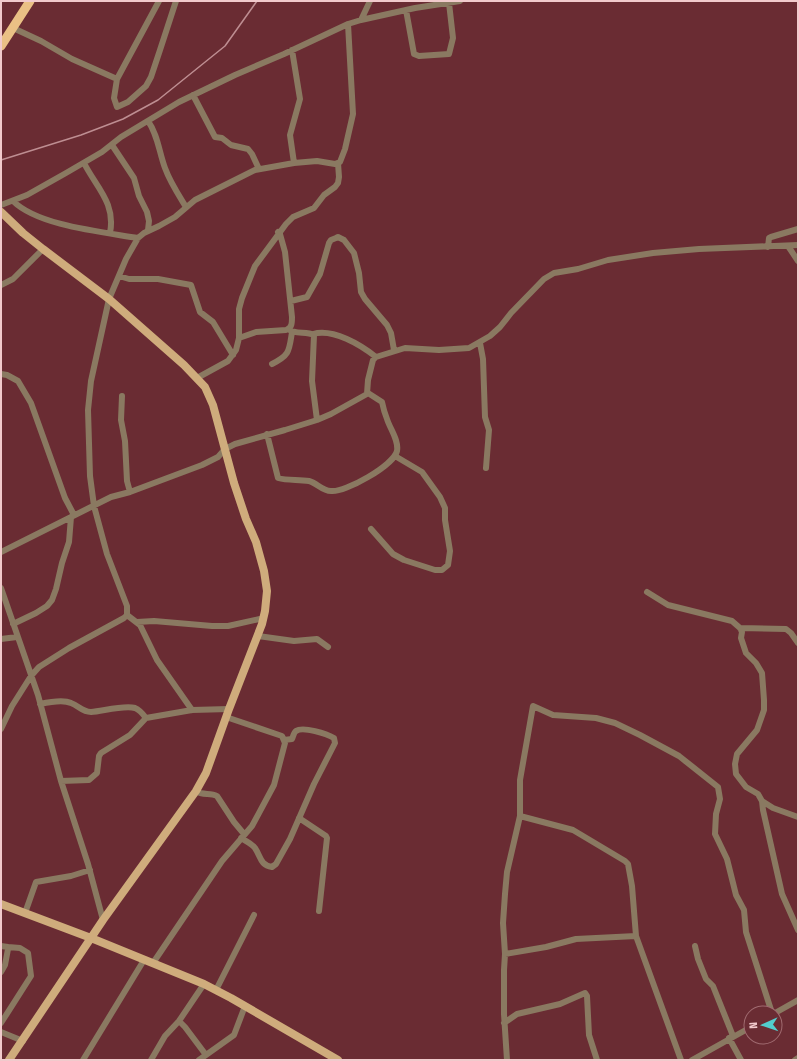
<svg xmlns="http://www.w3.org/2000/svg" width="799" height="1061" font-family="'Fira Sans Condensed',sans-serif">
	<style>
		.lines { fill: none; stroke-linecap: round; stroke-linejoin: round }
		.minor { stroke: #8a7961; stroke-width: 6 }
		.major { stroke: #cfac7c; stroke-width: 8 }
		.highway { stroke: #eac085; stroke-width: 9 }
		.rail { stroke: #be8e92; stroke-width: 1.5 }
	</style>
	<rect width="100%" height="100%" fill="#6a2c33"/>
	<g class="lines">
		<!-- minor -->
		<path class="minor" d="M159 1 117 79 114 98 117 107 128 102 146 86 151 77 160 50 176 1
			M406 10 414 54 419 56 449 54 453 38 449 3
			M361 20 370 1
			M13 28 41 41 72 59 117 79
			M292 50 300 99 290 135 294 163
			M193 95 215 137 222 138 231 145 248 149 252 154 259 169
			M148 121C158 135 159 152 165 168 170 182 178 194 186 207
			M112 145 134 178 139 196 147 212 149 221 148 230
			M84 163C96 187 116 203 110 233
			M13 201C38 226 103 232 138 238
			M1 205 27 195 66 173 102 152 121 137 179 102 235 75 284 54 348 24 361 20 415 8 460 1
			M788 246 798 261
			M768 247 769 238 771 237 798 229
			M119 276 129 279H158L191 285 200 312 213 322 233 355
			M1 285 13 279 43 249
			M291 301 307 297 320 274 329 243 331 240 336 238 338 237 344 240 354 253 359 273 361 292 365 299 387 325 391 333 394 350
			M288 329C295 335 306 331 314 335L312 381 317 420
			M313 334C333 328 361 345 376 357
			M239 338 256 332 286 330C292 328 292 323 292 317L285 252 280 234 278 232
			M480 343 483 359 485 417 489 430 486 468
			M272 364C290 355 289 351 292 332
			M1 374 7 375 18 381 31 403 65 498 74 515
			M197 378 228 361 236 350 239 338V309L242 298 255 266 286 224 293 217 314 208 324 195 335 187 338 183 339 177 338 163
			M122 396 121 420 125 441 127 481 130 492
			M267 434 278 478C288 481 299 479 309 481 317 483 322 491 331 491 345 493 394 465 397 451 399 440 390 429 387 419 385 414 383 407 382 402L368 393
			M371 529 393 554 404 560 435 570H442L448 565 450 551 445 520V508L440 497 422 472 395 456
			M1 552 111 497 130 492 202 465 218 457 225 449 235 444 285 430 317 420 331 414 367 394 368 380 373 360 376 357 405 348 439 350 469 348 490 336 500 327 511 313 544 279 554 273 578 269 608 260 653 253 699 249 798 245
			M1 588 38 695 61 781 88 864 103 920
			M647 592 668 605 732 621 740 628 742 632 741 638 746 653 756 663 762 673 764 700V710L757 730 737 754 735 764 736 774 746 787 758 794 762 801 773 808 798 817
			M127 615 140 625 157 660 192 710
			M137 622 154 621 212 626H228L264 618
			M13 624 36 613 47 606 52 600 56 589 62 563 69 542 71 517
			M740 628 786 629 791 633 798 643
			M258 636 294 641 317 639 328 647
			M1 639 17 637
			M40 704C49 702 63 699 71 703 79 706 82 712 91 712 103 711 124 705 135 708 140 710 143 714 146 718
			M1 729 12 706 31 676 39 667 69 648 124 618 127 615V606L107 554 94 506 90 476 88 410 91 381 109 299 126 259 138 238 144 233 159 226 175 217 195 200 255 170 294 163 317 161 335 164 340 162 345 149 353 114 348 24
			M61 781 89 780 97 773 99 756 101 753 130 735 146 718 192 710 229 709
			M196 791C203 796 210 792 217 796L234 822 244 834
			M762 801 763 810 782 894 798 930
			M520 816 573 830 625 861 628 864 632 886 636 936 681 1060
			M299 818 326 836 327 838 319 911
			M241 838C246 841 252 844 255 848 261 857 260 865 272 867L276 864 290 839 314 784 335 743 334 738C327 734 303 726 296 731 294 732 293 737 292 739L284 740
			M25 913 36 882 71 876 90 870
			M1 946 8 947V949L5 965 1 972
			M695 946 698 959 706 979 713 986 733 1036
			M505 954 546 947 576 939 636 936
			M153 963 222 861 252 826 274 785 285 743 282 736 226 717
			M216 990 254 915
			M775 1013 798 1000
			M179 1021 185 1027 206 1055
			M1 1023 31 976 28 953 20 948 8 947
			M504 1023 517 1014 560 1004 585 993 587 996 589 1035 597 1060
			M1 1032 23 1041
			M729 1038 741 1060
			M83 1060 144 960
			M151 1060 165 1036 179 1021 204 984
			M199 1060 234 1035 245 1006
			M507 1060 504 1014V970L505 954 503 923 505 894 507 872 520 816V780L533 706 553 715 596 718 615 723 640 735 679 756 718 787 720 799 716 814 715 834 727 859 736 895 744 910 746 932 772 1013
			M692 1060 751 1027
			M795 1060 798 1058"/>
		<!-- major -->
		<path class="major" d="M1 212 23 233 43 249 109 299 184 365 205 387 213 405 234 483 246 519 256 542 264 571 267 591 265 611 262 624 229 709 206 773 196 791 103 920 9 1060
			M1 904 91 938 204 984 231 998 338 1060"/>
		<!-- highway -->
		<path class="highway" d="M1 46 30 1"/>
		<!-- rail -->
		<path class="rail" d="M1 160 81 135 123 119 158 100 225 46 257 1"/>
	</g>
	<!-- border -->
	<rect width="799" height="1061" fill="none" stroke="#f1cacc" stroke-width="4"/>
	<!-- north arrow -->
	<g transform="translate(763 1025) rotate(267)"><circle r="19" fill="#6a2c33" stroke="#a06b70"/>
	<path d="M0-3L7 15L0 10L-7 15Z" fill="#52cdcd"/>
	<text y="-6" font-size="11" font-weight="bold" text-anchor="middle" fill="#f1cacc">N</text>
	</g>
</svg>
